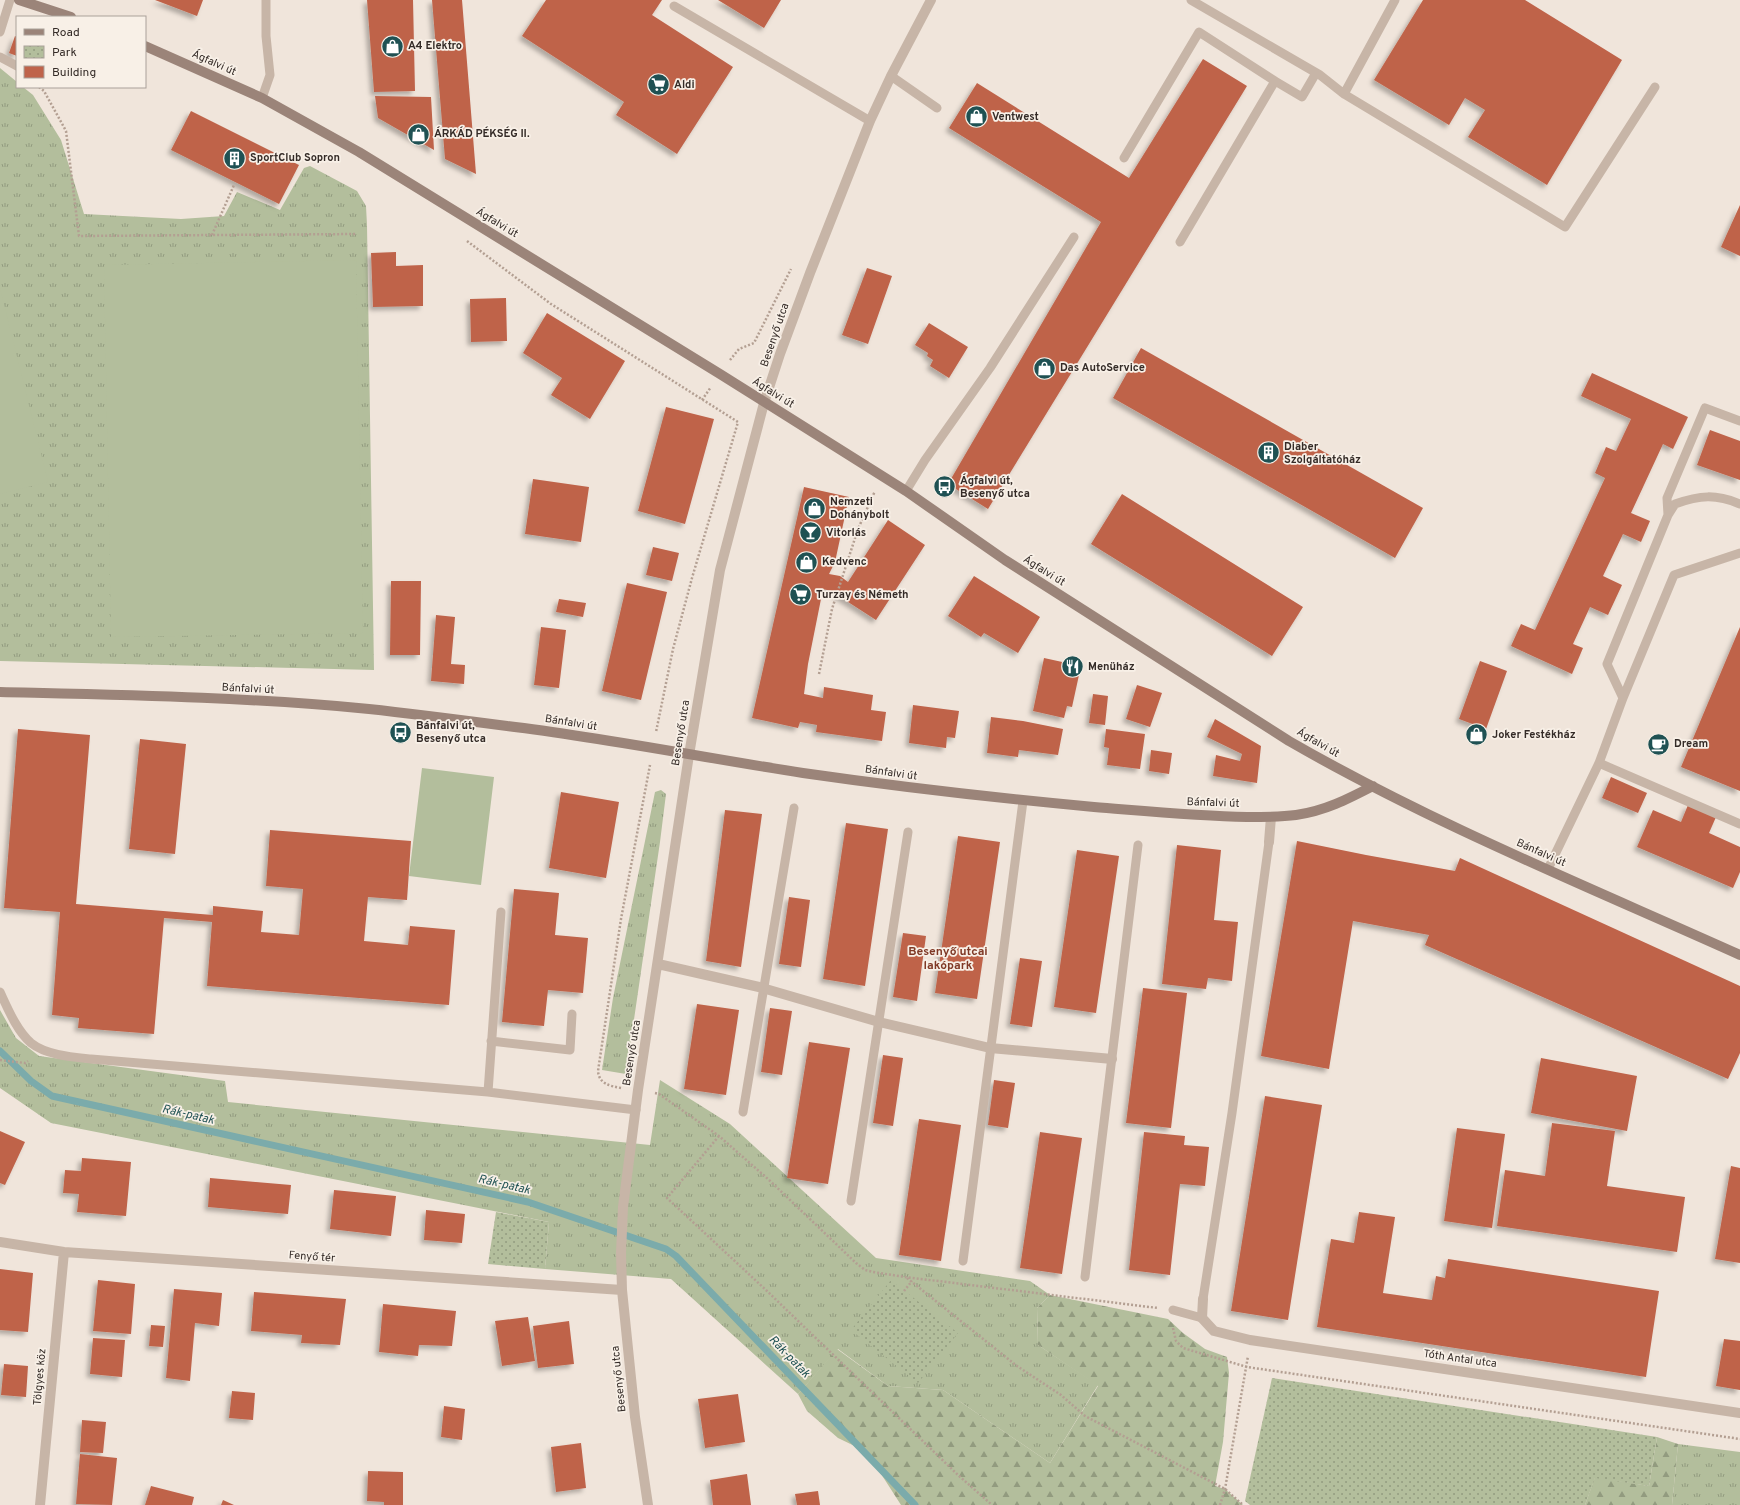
<svg xmlns="http://www.w3.org/2000/svg" width="1740" height="1505" font-family="Overpass,sans-serif">
	<style>
		.grass { fill: url(#grass-tufts) }
		.forest { fill: url(#forest-firs) }
		.park { fill: url(#park-dots) }
		.pitch { fill: #b3be9c }
		.lines { fill: none; stroke-linecap: round; stroke-linejoin: round }
		.stream { stroke: #7babab; stroke-width: 7 }
		.building { fill: #bf634a; filter: url(#shadow) }
		.path { stroke: #b39f92; stroke-width: 2.5; stroke-dasharray: 2 2; stroke-linecap: butt }
		.lane { stroke: #c7b5a7; stroke-width: 9 }
		.street { stroke: #c7b5a7; stroke-width: 10 }
		.secondary { stroke: #9b8479; stroke-width: 10 }
		.labels { text-anchor: middle; dominant-baseline: central; stroke-width: 3.5; stroke-linejoin: round; paint-order: stroke }
		.poi-label { font-size: 11px; font-weight: bold; fill: #342b27; stroke: #f8f0e7; text-anchor: start }
		.street-label { font-size: 11px; fill: #342b27; stroke: #f8f0e7 }
		.neighbourhood-label { font-size: 12px; font-weight: bold; fill: #7f3825; stroke: #f8f0e7 }
		.water-label { font-size: 12px; font-style: italic; fill: #1f5153; stroke: #f8f0e7 }
	</style>
	<defs>
		<pattern id="grass-tufts" width="24" height="20" patternUnits="userSpaceOnUse"><rect width="24" height="20" fill="#b3be9c"/><path d="M3 7l-1-3M5 7V3M7 7l1-3M15 17l-1-3M17 17v-4M19 17l1-3" fill="none" stroke="#929b7f"/></pattern>
		<pattern id="forest-firs" width="22" height="20" patternUnits="userSpaceOnUse"><rect width="22" height="20" fill="#b3be9c"/><path d="M5 1l3.5 6h-7zM16 11l3.5 6h-7z" fill="#929b7f"/></pattern>
		<pattern id="park-dots" width="8" height="8" patternUnits="userSpaceOnUse"><rect width="8" height="8" fill="#b3be9c"/><path d="M2 2h.1M6 6h.1" fill="none" stroke="#929b7f" stroke-width="1.8" stroke-linecap="round"/></pattern>
		<filter id="shadow"><feDropShadow dx="-3.5" dy="3.5" stdDeviation="2" flood-color="#0004"/></filter>
	</defs>
	<rect width="100%" height="100%" fill="#f0e5db"/>
	<!-- grass -->
	<path class="grass" d="M0 68 17 82V87H23L33 95 61 140 84 214 181 219 224 216 237 192 280 210 304 168 310 166 357 191 366 206 367 225 374 670 0 661Z
		M661 790 666 794 660 842 626 1074 602 1070 613 998 655 792Z
		M0 1010 16 1038 39 1056 225 1081 228 1102 650 1145 660 1080 730 1124 876 1258 1030 1281 1050 1295 1037 1308 1038 1345 1098 1385 1050 1463 943 1390 888 1386 838 1349 798 1394 671 1279 545 1269 549 1222 51 1123 0 1088Z
		M1678 1444 1740 1452V1505H1672Z"/>
	<!-- forest -->
	<path class="forest" d="M1050 1295 1168 1319 1183 1333 1205 1349 1227 1357 1229 1373 1223 1442 1215 1486 1225 1489 1243 1505H901L867 1452 838 1438 807 1411 798 1394 837 1349 888 1386 943 1390 1050 1463 1098 1386 1038 1345 1037 1308Z
		M1657 1437 1678 1444 1672 1505H1585L1595 1477 1649 1486Z"/>
	<!-- park -->
	<path class="park" d="M496 1212 549 1222 545 1269 488 1264Z
		M891 1280 958 1333 918 1383 851 1330Z
		M1272 1378 1657 1437 1649 1486 1595 1478 1585 1505H1250L1245 1501Z"/>
	<!-- pitch -->
	<path class="pitch" d="M356 260 363 633 111 637 104 265Z
		M0 288 48 482 0 494Z
		M422 768 494 777 481 885 409 876Z"/>
	<g class="lines">
		<!-- stream -->
		<path class="stream" d="M0 1051 31 1081 52 1096 528 1202 666 1249 676 1256 915 1505"/>
	</g>
	<!-- building -->
	<path class="building" d="M155 0H203L197 16Z
		M367 0H413L415 91 374 92Z
		M432 0H462L476 174 445 159Z
		M546 0H662L652 15 733 67 677 154 616 115 624 102 522 36Z
		M718 0H781L764 28Z
		M1423 0H1525L1622 60 1547 185 1468 137 1485 110 1465 98 1449 125 1374 80Z
		M15 36 17 37V56L9 53Z
		M1203 59 1247 86 988 509 948 484 1101 222 949 128 977 83 1129 178Z
		M375 96 431 97 434 150 378 118Z
		M191 111 299 165 279 204 171 150Z
		M1740 205V256L1721 247Z
		M396 252V266L423 265V306L373 307 371 253Z
		M867 268 892 276 868 344 842 335Z
		M506 298 507 341 471 342 470 299Z
		M547 313 625 361 590 419 551 395 562 378 523 353Z
		M929 323 968 347 949 378 930 366 933 360 927 356 928 353 915 345Z
		M1141 348 1423 508 1395 558 1113 398Z
		M1592 373 1688 417 1673 449 1663 444 1631 513 1650 521 1641 542 1623 534 1603 576 1622 585 1608 615 1590 607 1573 644 1583 648 1572 674 1511 646 1521 624 1535 630 1605 478 1595 473 1606 447 1616 451 1631 419 1581 396Z
		M666 407 714 419 685 524 638 511Z
		M1710 430 1740 441V480L1697 465Z
		M533 479 589 487 581 542 525 534Z
		M804 487 849 497 835 562 829 574 840 576 848 582 888 520 925 545 876 620 831 591 823 589 808 664 804 694 823 698 824 687 873 695 871 710 886 712 882 741 816 732 817 725 800 722 798 728 752 718Z
		M1122 494 1303 607 1272 656 1091 544Z
		M653 547 679 553 672 581 646 575Z
		M974 576 1040 617 1018 653 984 633 981 637 948 616Z
		M391 581H421L420 655H390Z
		M627 583 667 592 641 700 602 691Z
		M559 599 586 603 583 617 556 612Z
		M436 615 455 617 451 664 465 665 464 684 431 681Z
		M541 627 566 630 559 688 534 685Z
		M1740 627V791L1681 767Z
		M1044 658 1076 665 1074 673 1079 675 1072 707 1067 706 1064 718 1033 711Z
		M1480 661 1507 671 1486 729 1459 719Z
		M1137 685 1162 693 1150 727 1126 719Z
		M1093 694 1108 696 1105 725 1089 723Z
		M913 705 959 711 955 738 947 737 946 748 909 743Z
		M991 717 1023 721 1063 729 1058 755 1019 750 1018 757 987 753Z
		M1215 719 1261 746 1257 783 1213 776 1216 755 1240 761 1242 754 1207 737Z
		M18 729 90 735 76 904 213 915V906L263 911 261 932 299 935 303 889 266 886 270 830 411 841 407 900 368 897 364 941 408 945 410 926 455 930 449 1005 207 986 212 922 164 918 154 1034 78 1028 79 1018 52 1015 60 912 4 908Z
		M1106 729 1145 734 1140 769 1107 765 1109 748 1104 747Z
		M140 739 186 744 175 854 129 849Z
		M1151 750 1172 753 1169 774 1149 771Z
		M1611 777 1647 793 1638 813 1602 798Z
		M561 792 619 802 606 878 549 868Z
		M1688 805 1716 817 1709 833 1740 847V872L1733 888 1637 847 1653 810 1681 822Z
		M725 810 762 814 741 967 706 961Z
		M846 823 888 829 865 986 823 979Z
		M958 836 1000 842 977 999 935 993Z
		M1297 841 1366 855 1455 871 1460 858 1740 986V1053L1728 1079 1425 945 1429 935 1353 921 1329 1069 1261 1056Z
		M1177 845 1221 850 1214 920 1238 922 1232 981 1208 978 1206 989 1162 984Z
		M1077 850 1119 856 1096 1013 1054 1007Z
		M514 889 559 893 555 935 588 938 583 993 548 990 544 1026 502 1022Z
		M789 897 810 900 801 967 779 964Z
		M903 933 926 936 917 1001 893 997Z
		M1020 958 1042 961 1032 1027 1010 1024Z
		M1143 988 1187 993 1171 1128 1126 1123Z
		M697 1004 739 1010 726 1095 684 1089Z
		M770 1008 792 1011 782 1075 761 1072Z
		M809 1042 850 1048 828 1184 787 1178Z
		M883 1055 903 1058 893 1126 873 1123Z
		M1541 1058 1637 1076 1627 1131 1531 1113Z
		M994 1080 1015 1083 1008 1128 988 1125Z
		M1265 1096 1322 1105 1288 1320 1231 1311Z
		M919 1119 961 1125 941 1261 899 1255Z
		M1552 1123 1615 1131 1607 1186 1685 1197 1677 1252 1497 1226 1505 1170 1545 1176Z
		M1457 1128 1505 1134 1492 1228 1444 1221Z
		M0 1131 25 1142 5 1185 0 1183Z
		M1040 1132 1082 1138 1062 1274 1020 1268Z
		M1144 1132 1185 1136 1184 1145 1209 1147 1205 1186 1180 1184 1170 1275 1129 1270Z
		M82 1158 131 1162 126 1216 77 1212 79 1194 63 1193 65 1170 81 1171Z
		M1731 1166 1740 1168V1263L1715 1259Z
		M210 1178 291 1185 288 1214 208 1207Z
		M334 1190 396 1196 391 1236 330 1229Z
		M426 1210 465 1214 462 1243 424 1240Z
		M1359 1212 1395 1217 1383 1293 1432 1300 1436 1276 1445 1278 1448 1259 1659 1291 1646 1377 1317 1327 1331 1239 1354 1243Z
		M0 1269 33 1273 28 1332 0 1330Z
		M98 1280 135 1284 131 1334 93 1331Z
		M174 1289 222 1293 219 1326 195 1323 190 1381 166 1378Z
		M254 1292 346 1299 340 1345 301 1343 302 1335 251 1331Z
		M383 1304 456 1311 452 1346 419 1345 418 1356 379 1352Z
		M528 1317 535 1361 502 1366 495 1321Z
		M569 1321 574 1364 538 1368 533 1326Z
		M151 1325 165 1326 163 1347 149 1346Z
		M93 1338 125 1340 122 1377 90 1374Z
		M1724 1339 1740 1341V1390L1716 1386Z
		M4 1364 28 1366 26 1397 1 1395Z
		M232 1391 255 1393 253 1420 229 1418Z
		M738 1394 745 1442 705 1448 698 1399Z
		M444 1406 465 1409 462 1440 441 1437Z
		M82 1420 106 1422 103 1453 80 1452Z
		M581 1443 586 1488 556 1492 551 1447Z
		M80 1454 117 1458 112 1505 76 1504Z
		M368 1471 403 1472V1505H384V1502L367 1501Z
		M747 1474 751 1505H713L710 1480Z
		M151 1486 194 1497 192 1505H145Z
		M818 1491 820 1505H797L795 1494Z
		M223 1500 234 1505H221Z"/>
	<g class="lines">
		<!-- path -->
		<path class="path" d="M39 87 44 91 66 131 79 236 357 234
			M212 235 234 185
			M467 241 551 304 738 422 692 578 673 649 656 732
			M730 360 739 349 754 343 791 269
			M702 400 711 387
			M819 674 832 609 858 529 875 491
			M0 1060 25 1063 28 1061
			M621 1088C610 1086 599 1084 598 1071L621 919 650 765
			M655 1093 659 1094 719 1136 768 1179 856 1263 865 1270 873 1272 905 1277 1158 1308
			M719 1136 667 1198 767 1291 958 1475 992 1505
			M907 1278 1017 1366 1061 1395 1085 1416 1225 1489 1243 1505
			M904 1291 912 1281
			M1173 1328 1176 1341 1183 1348 1247 1367 1740 1439
			M1220 1505 1225 1489 1248 1356"/>
		<!-- lane -->
		<path class="lane" d="M1191 0 1320 75 1344 94 1565 227 1655 87
			M674 6 870 121
			M0 32 10 0
			M0 57 17 66
			M891 76 937 108
			M1344 94 1395 0
			M262 98 270 75 266 36V0
			M1124 158 1199 32 1275 81
			M1180 242 1275 81 1302 97 1316 73
			M906 491 925 460 990 368 1074 237
			M1668 515 1667 498 1705 408 1740 421
			M1623 698 1607 664 1668 515 1675 504C1700 495 1716 494 1740 504
			M1599 763 1740 824
			M1548 869 1599 763 1623 698 1674 575 1740 553
			M0 992C8 1009 17 1031 31 1043 46 1055 72 1057 91 1059L488 1092 636 1110
			M491 1041 570 1050 572 1014
			M488 1092 501 912
			M743 1112 794 808
			M851 1201 908 832
			M963 1261 1023 801
			M1085 1277 1138 845
			M1203 1299 1232 1113 1269 842
			M1173 1310 1202 1318"/>
		<!-- street -->
		<path class="street" d="M1269 842 1271 817
			M658 964 759 987 879 1022 990 1048 1112 1059
			M0 1242 64 1252 622 1290
			M1203 1299 1202 1318 1214 1331 1250 1340 1740 1413
			M40 1505 64 1252
			M648 1505 635 1417 622 1290 621 1253 623 1207 638 1090 689 755 720 570 764 403 780 354 810 273 870 121 891 76 931 0"/>
		<!-- secondary -->
		<path class="secondary" d="M19 0 71 17
			M145 46 262 98 359 152 720 374 906 491 1005 560 1289 741C1433 824 1589 887 1740 955
			M0 692C123 695 247 697 369 709 415 714 461 720 507 726 607 738 705 758 803 773 900 787 997 798 1094 807 1145 811 1196 816 1247 817 1263 817 1280 817 1296 815 1325 811 1348 799 1373 786"/>
	</g>
	<!-- icons -->
	<defs>
		<symbol id="shop-disc" viewBox="-11 -11 22 22"><circle r="9.5" fill="#1f5153" stroke="#f8f0e7"/><path d="M-5-2.5h2.3a2.7 3.5 0 0 1 5.4 0H5L5.5 6h-11ZM-1.5-2.5h3a1.5 2.3 0 0 0-3 0Z" fill="#fff"/></symbol>
		<symbol id="supermarket-disc" viewBox="-11 -11 22 22"><circle r="9.5" fill="#1f5153" stroke="#f8f0e7"/><path d="M-6-5.5h2.5l.6 2H6L4.5 2H-2.5L-4.4-4H-6ZM-1.5 3.2a1.3 1.3 0 1 0 .1 0ZM3 3.2a1.3 1.3 0 1 0 .1 0Z" fill="#fff"/></symbol>
		<symbol id="building-disc" viewBox="-11 -11 22 22"><circle r="9.5" fill="#1f5153" stroke="#f8f0e7"/><path d="M-4-6H4V6H1V3H-1V6H-4ZM-2.5-4.3h1.7v1.8h-1.7ZM.8-4.3h1.7v1.8H.8ZM-2.5-1h1.7V.8h-1.7ZM.8-1h1.7V.8H.8Z" fill="#fff"/></symbol>
		<symbol id="bus-disc" viewBox="-11 -11 22 22"><circle r="9.5" fill="#1f5153" stroke="#f8f0e7"/><path d="M-5-6H5V4H4V6H2V4H-2V6H-4V4H-5ZM-3.5-4V0h7V-4ZM-3.5 1.2v1.5H-2V1.2ZM2 1.2v1.5H3.5V1.2Z" fill="#fff"/></symbol>
		<symbol id="bar-disc" viewBox="-11 -11 22 22"><circle r="9.5" fill="#1f5153" stroke="#f8f0e7"/><path d="M-6-5H6L.8 .8V4.5H3.5V6h-7V4.5H-.8V.8Z" fill="#fff"/></symbol>
		<symbol id="restaurant-disc" viewBox="-11 -11 22 22"><circle r="9.5" fill="#1f5153" stroke="#f8f0e7"/><path d="M-5-6h1v4h1v-4h1v4h1v-4h1v5L-1.5 .5V6h-2V.5L-5-1ZM5-6V6H3V1.5H1.5Q1.5-4 5-6Z" fill="#fff"/></symbol>
		<symbol id="cafe-disc" viewBox="-11 -11 22 22"><circle r="9.5" fill="#1f5153" stroke="#f8f0e7"/><path d="M-5.5-4.5H6V0H3Q3 3.5 0 3.5H-2.5Q-5.5 3.5-5.5 0ZM3-3.2v2h1.7v-2ZM-6 4.5H4V6H-6Z" fill="#fff"/></symbol>
	</defs>
	<g fill-rule="evenodd">
		<use href="#shop-disc" x="380" y="34" width="25" height="25"/>
		<use href="#supermarket-disc" x="646" y="72" width="25" height="25"/>
		<use href="#shop-disc" x="964" y="104" width="25" height="25"/>
		<use href="#shop-disc" x="406" y="122" width="25" height="25"/>
		<use href="#building-disc" x="222" y="146" width="25" height="25"/>
		<use href="#shop-disc" x="1032" y="356" width="25" height="25"/>
		<use href="#building-disc" x="1256" y="440" width="25" height="25"/>
		<use href="#bus-disc" x="932" y="474" width="25" height="25"/>
		<use href="#shop-disc" x="802" y="496" width="25" height="25"/>
		<use href="#bar-disc" x="798" y="520" width="25" height="25"/>
		<use href="#shop-disc" x="794" y="550" width="25" height="25"/>
		<use href="#supermarket-disc" x="788" y="582" width="25" height="25"/>
		<use href="#restaurant-disc" x="1060" y="654" width="25" height="25"/>
		<use href="#bus-disc" x="388" y="720" width="25" height="25"/>
		<use href="#shop-disc" x="1464" y="722" width="25" height="25"/>
		<use href="#cafe-disc" x="1646" y="732" width="25" height="25"/>
	</g>
	<g class="labels">
		<!-- poi labels -->
		<g class="poi-label">
			<text x="408" y="46">A4 Elektro</text>
			<text x="674" y="85">Aldi</text>
			<text x="992" y="117">Ventwest</text>
			<text x="434" y="134">ÁRKÁD PÉKSÉG II.</text>
			<text x="250" y="158">SportClub Sopron</text>
			<text x="1060" y="368">Das AutoService</text>
			<text x="1284" y="447">Diaber<tspan x="1284" dy="13">Szolgáltatóház</tspan></text>
			<text x="960" y="481">Ágfalvi út,<tspan x="960" dy="13">Besenyő utca</tspan></text>
			<text x="830" y="502">Nemzeti<tspan x="830" dy="13">Dohánybolt</tspan></text>
			<text x="826" y="533">Vitorlás</text>
			<text x="822" y="562">Kedvenc</text>
			<text x="816" y="595">Turzay és Németh</text>
			<text x="1088" y="667">Menüház</text>
			<text x="416" y="726">Bánfalvi út,<tspan x="416" dy="13">Besenyő utca</tspan></text>
			<text x="1492" y="735">Joker Festékház</text>
			<text x="1674" y="744">Dream</text>
		</g>
		<!-- street labels -->
		<g class="street-label">
			<text transform="translate(214 63) rotate(24)">Ágfalvi út</text>
			<text transform="translate(497 223) rotate(31)">Ágfalvi út</text>
			<text transform="translate(775 335) rotate(-71)">Besenyő utca</text>
			<text transform="translate(773 393) rotate(32)">Ágfalvi út</text>
			<text transform="translate(1044 571) rotate(32)">Ágfalvi út</text>
			<text transform="translate(248 689) rotate(3)">Bánfalvi út</text>
			<text transform="translate(571 723) rotate(9)">Bánfalvi út</text>
			<text transform="translate(681 733) rotate(-81)">Besenyő utca</text>
			<text transform="translate(1318 743) rotate(30)">Ágfalvi út</text>
			<text transform="translate(891 773) rotate(8)">Bánfalvi út</text>
			<text transform="translate(1213 803) rotate(2)">Bánfalvi út</text>
			<text transform="translate(1541 853) rotate(24)">Bánfalvi út</text>
			<text transform="translate(632 1053) rotate(-81)">Besenyő utca</text>
			<text transform="translate(312 1257) rotate(4)">Fenyő tér</text>
			<text transform="translate(1460 1359) rotate(8)">Tóth Antal utca</text>
			<text transform="translate(40 1377) rotate(-85)">Tölgyes köz</text>
			<text transform="translate(619 1379) rotate(-96)">Besenyő utca</text>
		</g>
		<!-- neighbourhood labels -->
		<g class="neighbourhood-label">
			<text x="948" y="952">Besenyő utcai<tspan x="948" dy="14">lakópark</tspan></text>
		</g>
		<!-- water labels -->
		<g class="water-label">
			<text transform="translate(188 1115) rotate(13)">Rák-patak</text>
			<text transform="translate(504 1185) rotate(13)">Rák-patak</text>
			<text transform="translate(789 1357) rotate(46)">Rák-patak</text>
		</g>
	</g>
	<!-- legend -->
	<rect x="16" y="16" width="130" height="72" fill="#f8f0e7" stroke="#aaa19a"/>
	<rect x="24" y="29" width="20" height="6" fill="#9b8479" stroke="#aaa19a"/>
	<text x="52" y="36" font-size="12" fill="#342b27">Road</text>
	<rect x="24" y="46" width="20" height="12" fill="url(#park-dots)" stroke="#aaa19a"/>
	<text x="52" y="56" font-size="12" fill="#342b27">Park</text>
	<rect x="24" y="66" width="20" height="12" fill="#bf634a" stroke="#aaa19a"/>
	<text x="52" y="76" font-size="12" fill="#342b27">Building</text>
</svg>
